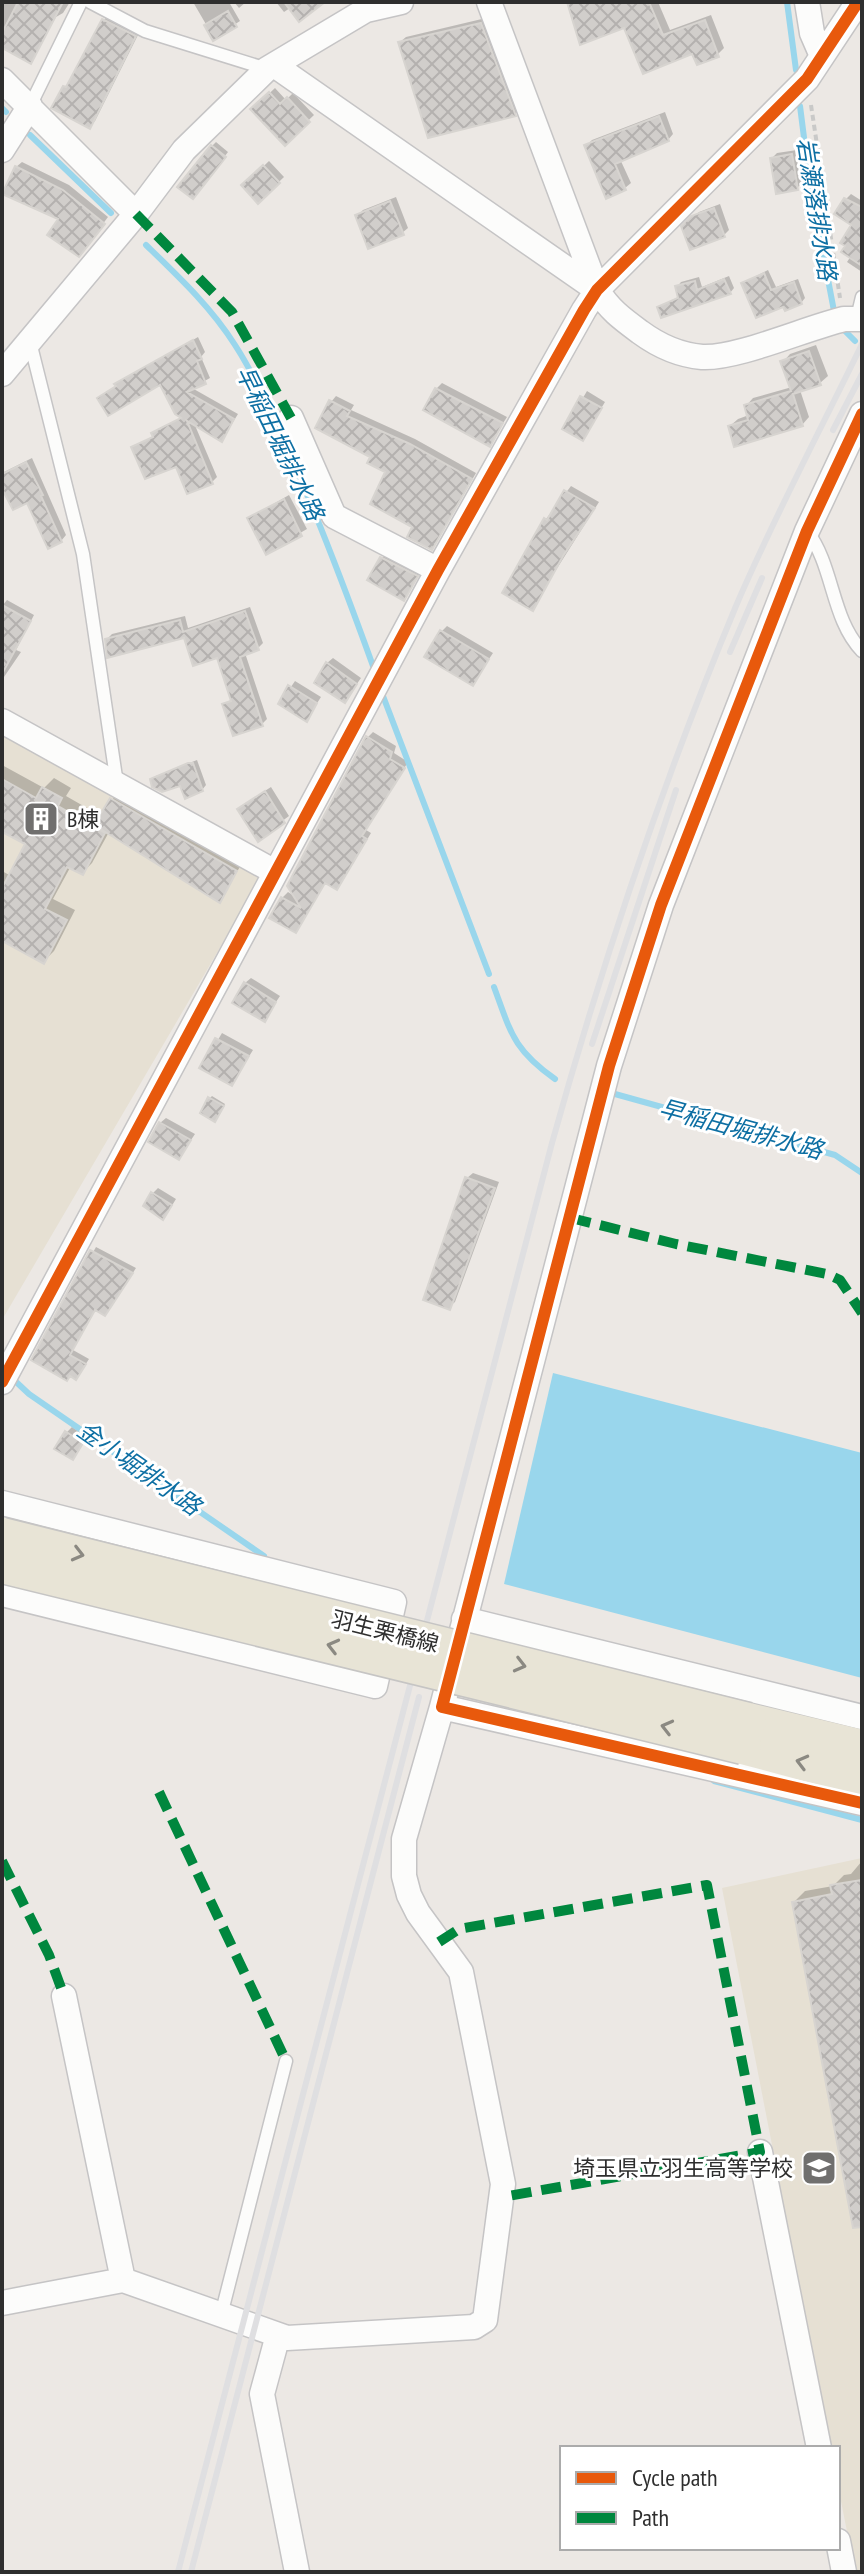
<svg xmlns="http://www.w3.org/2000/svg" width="864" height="2574" font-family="'PT Sans Narrow','Noto Sans JP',sans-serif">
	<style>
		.education { fill: #e6e0d3 }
		.water { fill: #99d6ec }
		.shadow { fill: #0003 }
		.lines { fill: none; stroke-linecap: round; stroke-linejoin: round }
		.stream { stroke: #99d6ec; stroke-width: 6 }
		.building { fill: url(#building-cross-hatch); stroke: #d7d4d0; stroke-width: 2 }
		.service-casing { stroke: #c5c4c5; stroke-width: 15 }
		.minor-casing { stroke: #c5c4c5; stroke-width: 27 }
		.primary-casing { stroke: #c6c5c4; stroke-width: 39 }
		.path { stroke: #c9c9c8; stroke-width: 4; stroke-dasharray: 6 4; stroke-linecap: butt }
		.service { stroke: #fcfcfb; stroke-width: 12 }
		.minor { stroke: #fcfcfb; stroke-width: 24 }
		.primary { stroke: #e8e4d6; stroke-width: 36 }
		.rail { stroke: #dfdfe1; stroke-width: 6 }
		.primary-bridge-casing { stroke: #c6c5c4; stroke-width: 39; stroke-linecap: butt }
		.primary-bridge { stroke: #e8e4d6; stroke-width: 36 }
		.quiet { stroke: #00873e; stroke-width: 10; stroke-dasharray: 20 10; stroke-linecap: butt }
		.cycleway-casing { stroke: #fff; stroke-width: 17 }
		.cycleway { stroke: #e8590c; stroke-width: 12 }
		.oneway { stroke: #8b8982 }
		.labels { text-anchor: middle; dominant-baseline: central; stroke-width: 6; stroke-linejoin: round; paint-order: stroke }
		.poi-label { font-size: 22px; fill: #2e2e2e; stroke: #fff; text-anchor: start }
		.street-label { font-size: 22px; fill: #2e2e2e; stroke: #fff }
		.water-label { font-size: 24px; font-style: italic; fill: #0d6fa3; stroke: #fff }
	</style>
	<defs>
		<pattern id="building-cross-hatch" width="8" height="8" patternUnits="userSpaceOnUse" patternTransform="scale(2)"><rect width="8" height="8" fill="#d1cecb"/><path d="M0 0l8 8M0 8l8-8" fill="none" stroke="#b4b1af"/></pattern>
	</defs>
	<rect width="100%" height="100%" fill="#ece8e4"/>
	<!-- education -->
	<path class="education" d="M2 732 262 876 2 1320Z
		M862 1858V2572H855L838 2486V2448H831L722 1888Z"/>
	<!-- water -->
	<path class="water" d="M553 1373 862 1453V1678L504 1584Z"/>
	<!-- shadow -->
	<path class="shadow" d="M2 2H70L63 13 56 17 31 61 2 46Z
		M193 2H229L240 21 214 38Z
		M234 2H246L239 8Z
		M276 2H315L290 8 284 12Z
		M569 2H658L670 30 711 15 724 48 717 55 694 51Z
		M109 14 140 31 95 121 90 126 65 87 71 82 104 20Z
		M486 18 520 109 515 114 400 42 406 37Z
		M275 88 286 100 293 93 314 115 285 143 253 109Z
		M665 112 673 134 668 140 620 159 631 183 625 188 586 146 592 140Z
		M216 142 228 152 197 192 212 146Z
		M797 150 802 183 797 188 772 158 777 153Z
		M269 161 284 177 259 201 244 185Z
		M22 162 69 185 108 217 84 249 16 167Z
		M851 194 862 201V272L847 262 851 256 854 224 846 199Z
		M396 197 408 228 402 233 357 216 363 210Z
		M720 204 729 230 724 235 684 227 699 212Z
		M768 270 776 287 798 279 805 298 801 303 743 283Z
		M729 276 734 288 730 293 659 307 680 296 677 287 681 282 699 277 702 287Z
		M198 337 205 352 201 357 210 378 192 388 238 414 222 440 194 423 217 477 212 482 134 447 154 436 158 429 183 417 161 382 117 384Z
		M816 345 828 376 820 383 800 390 809 417 802 425 730 426 738 419 749 415 746 406 753 398 792 387 783 362 790 354Z
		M442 383 507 417 489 445 436 389Z
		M587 391 605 402 583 438 565 428Z
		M336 396 354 405 351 410 415 439 476 473 432 548 415 526 387 471 331 402Z
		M32 458 66 535 61 541 27 501 2 484 4 472Z
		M571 486 599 502 532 608 546 519Z
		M289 495 307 529 267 552 249 518Z
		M387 553 421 571 404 598 382 558Z
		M7 600 34 615 16 650 21 652 4 677 2 675V606Z
		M250 607 263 643 258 648 245 653 267 719 262 724 224 705 232 699 218 656 186 635 107 639 112 634 185 616 188 628Z
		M447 626 493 653 473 683 442 631Z
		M333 658 361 678 345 701 327 663Z
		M295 681 321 697 307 719 280 703Z
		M373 732 396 746 394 753 408 762 366 830 371 833 342 882 337 887 326 881 295 931 282 898 288 892 296 897 289 886 368 737Z
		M197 760 206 785 202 790 181 784 152 780 156 776Z
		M2 765 44 788 54 778 71 788 66 796 101 816 117 793 241 865 220 900 109 832 92 863 82 873 71 866 53 899 75 910 54 951 44 961 2 939V871L11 876 28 843 2 829Z
		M271 787 289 816 258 839 245 804Z
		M251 978 280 996 264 1020 245 983Z
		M222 1033 253 1050 232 1084 202 1067Z
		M212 1096 225 1104 217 1117 210 1098Z
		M166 1118 195 1134 179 1158 160 1123Z
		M473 1173 499 1182 455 1302 449 1307 467 1178Z
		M158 1188 176 1199 168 1212 153 1193Z
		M96 1247 136 1268 110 1309 105 1314 96 1309 73 1350 89 1359 80 1373 33 1359Z
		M72 1427 87 1437 72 1458 66 1433Z
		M862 1861V2195L794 1902 805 1891 833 1886 844 1875 851 1874Z"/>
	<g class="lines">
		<!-- stream -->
		<path class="stream" d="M787 2 796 70
			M800 106 810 185 834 311
			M2 108 6 112
			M30 135 111 213
			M146 245C178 276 211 307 235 345 257 379 273 418 290 455 321 524 347 594 373 666
			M845 331 855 341
			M383 696 489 974
			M494 987C511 1033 513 1049 555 1079
			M615 1094 835 1155 862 1173
			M13 1379 29 1394 264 1556
			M714 1781 862 1820"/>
	</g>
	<!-- building -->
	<path class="building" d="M18 2H63L31 64 2 48V33Z
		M284 2H325L299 22Z
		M567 2H649L663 35 705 20 719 57 697 65 692 54 643 74 624 28 580 45Z
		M228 11 237 27 213 41 204 25Z
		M102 19 136 36 90 129 51 108 63 86 66 87Z
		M481 23 516 116 428 138 398 42Z
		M269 92 280 104 287 97 310 122 285 146 250 109Z
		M659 116 669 141 615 164 626 190 606 199 584 145Z
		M211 145 226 157 193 199 177 187Z
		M792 154 798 190 776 194 770 158Z
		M263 165 280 183 258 204 241 185Z
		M15 166 63 190 105 224 79 257 47 235 58 219 2 194Z
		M844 198 862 207V266L841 252 845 246 840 243 851 225 834 214Z
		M390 201 404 235 368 249 355 215Z
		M714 208 725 237 690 250 681 226 691 216Z
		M764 273 771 290 794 282 802 304 785 311 783 307 756 318 741 283Z
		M724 279 731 294 661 318 657 307 678 298 675 286 695 281 697 290Z
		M193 340 202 359 197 361 206 384 187 392 234 419 222 442 187 421 213 484 187 494 176 467 145 479 131 447 153 437 151 433 181 418 175 414 160 385 108 416 97 398 116 386 114 384Z
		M809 351 821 385 793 394 803 426 734 447 728 426 748 420 744 405 791 391 780 361Z
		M435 388 503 423 490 447 423 410Z
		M580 396 602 408 583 441 562 429Z
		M329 400 350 411 347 416 410 444 472 479 432 550 407 537 412 527 370 504 385 472 367 463 370 457 315 428Z
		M26 462 43 495 41 496 62 542 48 549 27 503 13 510 2 489V474Z
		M564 490 595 508 563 556 533 611 502 593 544 518 547 520Z
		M284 499 302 536 266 555 247 518Z
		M380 557 418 576 404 601 367 580Z
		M2 605 31 621 2 674Z
		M245 611 259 650 240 657 263 726 233 736 222 704 231 701 217 658 193 666 184 638 107 658 105 639 180 620 183 632Z
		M440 630 489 659 473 686 424 657Z
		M326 662 357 684 345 703 314 683Z
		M288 685 317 703 307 722 278 704Z
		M366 736 392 752 390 759 405 768 362 836 367 839 337 890 325 883 296 933 269 918 281 897 301 908 287 886Z
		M188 763H193L203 791 185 799 180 786 162 792 152 787 150 779Z
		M2 779 36 798 42 787 62 798 58 806 105 833 83 875 67 867 45 909 67 920 44 964 2 941V888L25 844 2 832Z
		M265 791 285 823 258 842 237 809Z
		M110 798 237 871 220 903 94 825Z
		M244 982 276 1002 265 1022 232 1003Z
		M215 1038 249 1056 232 1086 199 1068Z
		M208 1097 224 1106 215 1122 200 1113Z
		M159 1122 191 1140 179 1160 148 1142Z
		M465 1177 495 1188 450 1310 423 1300Z
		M151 1192 172 1205 163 1220 143 1206Z
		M90 1250 133 1273 105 1316 95 1310 70 1355 86 1364 76 1380 70 1376 67 1381 31 1360Z
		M65 1431 83 1443 73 1460 54 1449Z
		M862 1880V2227L853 2228 792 1902 832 1894 830 1885Z"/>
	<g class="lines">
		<defs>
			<path id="service" d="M90 2 145 31 267 69
				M30 106 81 2
				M857 318 862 297
				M30 342 83 554 117 784
				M807 531C834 566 831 619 862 651
				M221 2315 286 2061"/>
			<path id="minor" d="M489 2 597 290C610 310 621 318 640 332 659 346 679 355 702 357 737 359 806 328 844 319H862
				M807 2 812 33 822 56
				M274 65 597 290
				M2 80 136 214
				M2 150 30 106
				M2 374 136 214 184 150 267 69 366 10 401 2
				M862 414 807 531 661 905 609 1066 442 1707 862 1803
				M291 418 334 516 438 570
				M2 721 275 872
				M2 1382 438 570 584 310 597 290 807 79 858 2
				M2 1503 394 1602 375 1686 2 1594
				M464 1619 862 1717
				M64 1996 123 2280
				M760 2152 819 2448
				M2 2303 123 2280 287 2338 474 2327 485 2320 503 2184 461 1972 418 1913 409 1895 404 1876V1839L442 1707
				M278 2335 262 2394 297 2572
				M838 2541 844 2572"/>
			<path id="primary" d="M748 1721 862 1748
				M743 1746 862 1778"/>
		</defs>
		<!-- service casing -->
		<use href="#service" class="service-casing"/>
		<!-- minor casing -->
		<use href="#minor" class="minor-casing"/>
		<!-- primary casing -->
		<use href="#primary" class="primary-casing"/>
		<!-- path -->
		<path class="path" d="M811 105 840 298"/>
		<!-- service -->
		<use href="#service" class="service"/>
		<!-- minor -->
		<use href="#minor" class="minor"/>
		<!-- primary -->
		<use href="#primary" class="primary"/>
		<!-- rail -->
		<path class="rail" d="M833 430 862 374
			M730 652 762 578
			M592 1044 676 790
			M178 2572 552 1143C603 960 663 781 736 606 774 517 820 431 862 344
			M191 2572 419 1697"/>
		<defs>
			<path id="primary-bridge" d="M2 1536 748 1721
				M2 1565 743 1746"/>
		</defs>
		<!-- primary-bridge casing -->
		<use href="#primary-bridge" class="primary-bridge-casing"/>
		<!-- primary-bridge -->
		<use href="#primary-bridge" class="primary-bridge"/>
		<!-- quiet -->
		<path class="quiet" d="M136 214 232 312 291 418
			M571 1218 676 1244 827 1274 840 1280 862 1313
			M159 1792 286 2061
			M2 1861 49 1955 64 1996
			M439 1942 459 1929 707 1885 760 2152 502 2197"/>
		<defs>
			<path id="cycleway" d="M862 414 807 531 661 905 609 1066 442 1707 862 1803
				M2 1382 438 570 584 310 597 290 807 79 858 2"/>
		</defs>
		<!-- cycleway casing -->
		<use href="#cycleway" class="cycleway-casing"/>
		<!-- cycleway -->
		<use href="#cycleway" class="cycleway"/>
	</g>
	<!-- one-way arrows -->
	<defs><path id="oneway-chevron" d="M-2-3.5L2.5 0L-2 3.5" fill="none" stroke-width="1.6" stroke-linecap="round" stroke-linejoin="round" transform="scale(2)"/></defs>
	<g class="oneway">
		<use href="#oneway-chevron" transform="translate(78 1554) rotate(14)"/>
		<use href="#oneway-chevron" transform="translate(333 1646) rotate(-166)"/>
		<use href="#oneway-chevron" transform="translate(520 1665) rotate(14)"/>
		<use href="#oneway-chevron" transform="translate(667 1727) rotate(-166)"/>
		<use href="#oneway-chevron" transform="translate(802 1762) rotate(-165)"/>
	</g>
	<!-- icons -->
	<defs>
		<symbol id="building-square" viewBox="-11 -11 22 22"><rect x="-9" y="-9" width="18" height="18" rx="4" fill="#706f6e" stroke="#fff"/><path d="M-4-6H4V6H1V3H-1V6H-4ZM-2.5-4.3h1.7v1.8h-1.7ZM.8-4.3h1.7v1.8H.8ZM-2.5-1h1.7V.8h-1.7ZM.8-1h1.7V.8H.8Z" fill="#fff"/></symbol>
		<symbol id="school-square" viewBox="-11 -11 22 22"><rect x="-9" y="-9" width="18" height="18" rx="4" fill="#706f6e" stroke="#fff"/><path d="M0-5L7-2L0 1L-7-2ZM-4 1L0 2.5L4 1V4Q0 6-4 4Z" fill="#fff"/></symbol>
	</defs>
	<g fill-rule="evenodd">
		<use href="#building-square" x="21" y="799" width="40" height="40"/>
		<use href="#school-square" x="799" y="2148" width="40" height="40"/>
	</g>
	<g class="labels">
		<!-- poi labels -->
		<g class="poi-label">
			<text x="67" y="819">B棟</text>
			<text x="793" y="2168" text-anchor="end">埼玉県立羽生高等学校</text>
		</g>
		<!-- street labels -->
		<g class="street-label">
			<text transform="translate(385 1631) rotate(14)">羽生栗橋線</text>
		</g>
		<!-- water labels -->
		<g class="water-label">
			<text transform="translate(817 209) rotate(81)">岩瀬落排水路</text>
			<text transform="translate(280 443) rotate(64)">早稲田堀排水路</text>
			<text transform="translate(741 1129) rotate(15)">早稲田堀排水路</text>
			<text transform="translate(139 1468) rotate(35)">金小堀排水路</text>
		</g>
	</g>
	<!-- border -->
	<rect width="864" height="2574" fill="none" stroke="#2e2e2e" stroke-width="8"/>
	<!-- legend -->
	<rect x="560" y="2446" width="280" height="104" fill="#ffffff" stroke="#ababab" stroke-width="2"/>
	<rect x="576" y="2472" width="40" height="12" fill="#e8590c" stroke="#ababab" stroke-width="2"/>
	<text x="632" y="2486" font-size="24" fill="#2e2e2e">Cycle path</text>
	<rect x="576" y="2512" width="40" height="12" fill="#00873e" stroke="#ababab" stroke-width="2"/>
	<text x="632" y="2526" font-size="24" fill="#2e2e2e">Path</text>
</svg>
